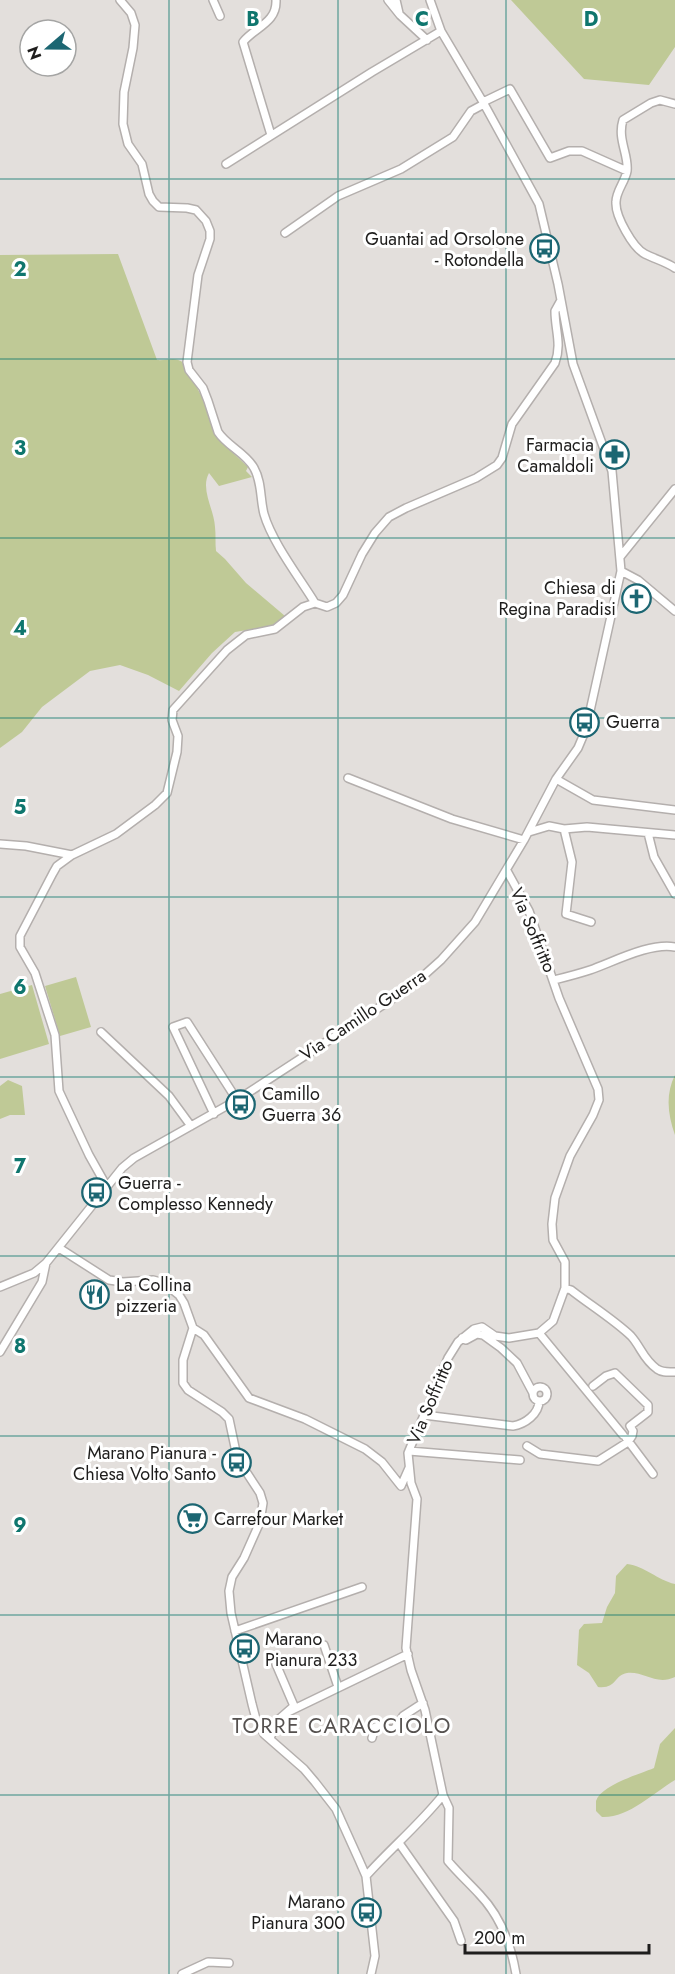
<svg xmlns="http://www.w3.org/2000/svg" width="675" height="1974" font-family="Jost,sans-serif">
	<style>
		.green { fill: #bfc996 }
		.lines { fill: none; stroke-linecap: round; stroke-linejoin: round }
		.minor-casing { stroke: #b4afad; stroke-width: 10 }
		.minor { stroke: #fff; stroke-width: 7 }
		.grid { fill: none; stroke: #0f766e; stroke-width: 1.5; stroke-opacity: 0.55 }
		.labels { text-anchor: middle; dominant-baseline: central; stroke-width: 6; stroke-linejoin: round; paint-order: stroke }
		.poi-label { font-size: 18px; fill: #1e1d1c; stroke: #fff; text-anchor: start }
		.street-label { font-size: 18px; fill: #1e1d1c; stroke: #fff }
		.quarter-label { font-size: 21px; letter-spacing: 1.5px; fill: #55514f; stroke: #fff }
		.grid-label { font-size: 20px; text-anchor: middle; font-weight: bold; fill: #0f766e; stroke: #fff; stroke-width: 6; stroke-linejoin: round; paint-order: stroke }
	</style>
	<rect width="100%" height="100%" fill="#e3dfdc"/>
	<!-- green -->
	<path class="green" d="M511 0H675V47L649 85 584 79Z
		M118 254 157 360C167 361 175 356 184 363L204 401 218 439 248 467 246 471 252 477 219 486 209 473C200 489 214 509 215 527 216 535 215 543 216 551L225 559 246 583 285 616 271 626 235 632 212 653 179 691 148 675 120 665 90 671 42 707 22 732 0 748V255Z
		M76 977 91 1027 60 1036 45 986Z
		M32 985 49 1044 0 1059V994Z
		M675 1075V1135C668 1115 665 1095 675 1075Z
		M8 1080 22 1086 25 1115H10L0 1119V1086Z
		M627 1564C645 1566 657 1580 675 1584V1677C656 1686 644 1671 627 1673 614 1675 617 1689 598 1687L589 1673 577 1665 579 1630 584 1624 602 1623 607 1607 615 1593 616 1576Z
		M675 1728V1780C653 1793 629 1818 602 1817L596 1811C596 1810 596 1802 596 1801 601 1785 640 1774 654 1768L660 1744Z"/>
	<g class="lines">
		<defs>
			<path id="minor" d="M120 0 131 13 135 25 133 48 124 92 123 124 128 144 142 164 149 194 153 201 159 207 187 208 196 210 206 221 210 231V239L198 275 187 362 189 370 203 388 208 401 218 432C227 446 246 453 254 468 262 482 260 499 264 514 272 542 299 577 315 603
				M213 0 220 16
				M388 0 400 15 427 40
				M396 0 399 13
				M483 102 510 89 550 158 569 151H582L627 171
				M675 104 660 100 651 103 623 120C617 139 629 155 627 171 625 182 616 191 616 202 615 216 633 248 645 254 655 259 666 262 675 268
				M271 135 243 42C255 27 277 23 276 0
				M226 164 372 72 441 31
				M285 233 338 196 401 169 453 137 471 111 484 104
				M620 557 675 489
				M621 571 638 580 675 611
				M348 778 452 819 524 840
				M556 779 593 800 675 810
				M564 829 572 862 566 914 591 922
				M529 832 549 826 564 829 587 827 675 835
				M648 833 654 857 675 894
				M0 844 26 846 72 855 116 834 155 805 167 793 177 752 178 736 172 720 173 710 227 650 246 635 275 629 303 607 315 603 327 607 336 603 343 595 362 554 375 533 389 517 406 508 476 478 497 465 502 458 512 424 555 363C562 344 555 330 555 311L560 302
				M72 855 57 866 53 873 20 936V947L35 973 55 1035 59 1091 89 1155 107 1187
				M554 980C566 977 578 974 590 970 613 962 651 942 675 947
				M101 1032 169 1096 191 1126
				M214 1114 173 1027 187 1022 237 1100
				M59 1248 109 1280 123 1282 153 1280 164 1283 179 1295 184 1303 193 1328 183 1360V1383L188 1390 222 1412 229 1419 236 1452 243 1467 260 1493 263 1503 260 1522 244 1558 232 1577 229 1591 231 1613 252 1704 256 1719 264 1734 304 1769 315 1782 336 1809 359 1860 366 1876 375 1956 371 1974
				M0 1287 34 1273 46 1263 122 1168 134 1158 237 1100 412 986 441 960 475 922 524 840 556 779 578 748 586 729 621 571 612 471 573 364 558 284 539 204 483 102 441 31 430 0
				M565 1288 571 1290C590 1305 613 1319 631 1336 641 1347 643 1359 657 1369 663 1373 668 1372 675 1372
				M193 1328 204 1335 249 1398 305 1419 365 1449 382 1462 401 1486 409 1468
				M539 1333 623 1435
				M462 1338 466 1340 477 1334 483 1335 501 1348 517 1363 533 1393
				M0 1352 42 1282 46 1263
				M533 1394a7 7 0 1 1 14 0a7 7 0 1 1-14 0Z
				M424 1415 513 1426C525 1424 539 1414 539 1401
				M626 1438 653 1474
				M527 1446 540 1454 598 1461 628 1442 632 1436 633 1431 630 1426 648 1412V1405L615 1373 606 1376 593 1386
				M409 1451 520 1460
				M235 1631 362 1587
				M324 1645 338 1687
				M288 1712 408 1654
				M270 1738 278 1720 294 1706 276 1664
				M372 1738 375 1727 381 1725 390 1730 395 1728 403 1716 423 1703
				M443 1795 449 1808 448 1861C458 1873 469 1883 480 1895 500 1916 511 1945 516 1974
				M399 1843 454 1921 461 1941
				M366 1876C391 1848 419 1825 443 1795L425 1710 411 1670 406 1648 417 1499 411 1483 408 1453 448 1358 458 1342 474 1329 482 1327 495 1336 509 1338 539 1333 553 1321 565 1288V1262L553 1240 552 1224 555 1198 570 1156 593 1115 599 1100 598 1089 559 998 529 911 507 871
				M182 1974 208 1962 229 1963"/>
		</defs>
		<!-- minor casing -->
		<use href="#minor" class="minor-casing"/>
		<!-- minor -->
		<use href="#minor" class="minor"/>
	</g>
	<!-- grid -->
	<path class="grid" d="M169 0V1974M338 0V1974M506 0V1974M0 179H675M0 359H675M0 538H675M0 718H675M0 897H675M0 1077H675M0 1256H675M0 1436H675M0 1615H675M0 1795H675"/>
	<!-- icons -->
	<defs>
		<symbol id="bus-ring" viewBox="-11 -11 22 22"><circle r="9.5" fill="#fff" stroke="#1c6672" stroke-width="1.5"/><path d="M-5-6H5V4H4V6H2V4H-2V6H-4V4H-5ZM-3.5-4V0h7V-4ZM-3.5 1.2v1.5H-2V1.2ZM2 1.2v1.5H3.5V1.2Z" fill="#1c6672"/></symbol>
		<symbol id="pharmacy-ring" viewBox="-11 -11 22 22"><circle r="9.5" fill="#fff" stroke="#1c6672" stroke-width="1.5"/><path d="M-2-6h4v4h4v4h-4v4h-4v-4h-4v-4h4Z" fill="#1c6672"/></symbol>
		<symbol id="church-ring" viewBox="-11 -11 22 22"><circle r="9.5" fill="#fff" stroke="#1c6672" stroke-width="1.5"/><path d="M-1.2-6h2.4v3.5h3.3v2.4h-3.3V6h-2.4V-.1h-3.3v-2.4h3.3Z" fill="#1c6672"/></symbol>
		<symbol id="restaurant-ring" viewBox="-11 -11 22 22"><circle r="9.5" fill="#fff" stroke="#1c6672" stroke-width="1.5"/><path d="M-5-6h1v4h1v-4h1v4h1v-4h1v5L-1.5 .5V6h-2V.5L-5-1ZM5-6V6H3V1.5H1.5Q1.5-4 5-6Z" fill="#1c6672"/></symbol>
		<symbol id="supermarket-ring" viewBox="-11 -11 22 22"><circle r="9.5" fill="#fff" stroke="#1c6672" stroke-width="1.5"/><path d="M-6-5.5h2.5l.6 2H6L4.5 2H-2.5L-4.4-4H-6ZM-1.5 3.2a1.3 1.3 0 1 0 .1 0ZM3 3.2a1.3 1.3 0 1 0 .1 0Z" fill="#1c6672"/></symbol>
	</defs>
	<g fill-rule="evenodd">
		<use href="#bus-ring" x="528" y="232" width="33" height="33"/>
		<use href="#pharmacy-ring" x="598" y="438" width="33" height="33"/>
		<use href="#church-ring" x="620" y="582" width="33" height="33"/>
		<use href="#bus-ring" x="568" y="706" width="33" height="33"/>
		<use href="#bus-ring" x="224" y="1088" width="33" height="33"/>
		<use href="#bus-ring" x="80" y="1176" width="33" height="33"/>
		<use href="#restaurant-ring" x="78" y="1278" width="33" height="33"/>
		<use href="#bus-ring" x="220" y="1446" width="33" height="33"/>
		<use href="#supermarket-ring" x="176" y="1502" width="33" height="33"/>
		<use href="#bus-ring" x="228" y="1632" width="33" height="33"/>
		<use href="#bus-ring" x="350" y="1896" width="33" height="33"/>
	</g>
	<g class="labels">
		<!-- poi labels -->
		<g class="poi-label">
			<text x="524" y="239" text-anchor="end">Guantai ad Orsolone<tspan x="524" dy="21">- Rotondella</tspan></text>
			<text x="594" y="445" text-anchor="end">Farmacia<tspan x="594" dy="21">Camaldoli</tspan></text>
			<text x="616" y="588" text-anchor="end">Chiesa di<tspan x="616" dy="21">Regina Paradisi</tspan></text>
			<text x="606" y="722">Guerra</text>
			<text x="262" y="1094">Camillo<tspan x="262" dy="21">Guerra 36</tspan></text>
			<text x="118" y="1183">Guerra -<tspan x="118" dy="21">Complesso Kennedy</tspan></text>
			<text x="116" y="1285">La Collina<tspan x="116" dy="21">pizzeria</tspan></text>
			<text x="216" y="1453" text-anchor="end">Marano Pianura -<tspan x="216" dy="21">Chiesa Volto Santo</tspan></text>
			<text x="214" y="1519">Carrefour Market</text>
			<text x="265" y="1639">Marano<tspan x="265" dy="21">Pianura 233</tspan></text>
			<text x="345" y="1902" text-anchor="end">Marano<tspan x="345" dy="21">Pianura 300</tspan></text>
		</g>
		<!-- street labels -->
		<g class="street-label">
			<text transform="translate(533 930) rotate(67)">Via Soffritto</text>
			<text transform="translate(363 1015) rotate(-34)">Via Camillo Guerra</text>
			<text transform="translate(430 1402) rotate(-67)">Via Soffritto</text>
		</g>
		<!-- quarter labels -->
		<g class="quarter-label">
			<text x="342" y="1726">TORRE CARACCIOLO</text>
		</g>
	</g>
	<g class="grid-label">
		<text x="253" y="26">B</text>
		<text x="422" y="26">C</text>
		<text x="591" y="26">D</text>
		<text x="20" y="276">2</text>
		<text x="20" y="455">3</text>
		<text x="20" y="635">4</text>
		<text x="20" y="814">5</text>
		<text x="20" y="994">6</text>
		<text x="20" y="1173">7</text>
		<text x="20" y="1353">8</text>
		<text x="20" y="1532">9</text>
	</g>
	<!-- north arrow -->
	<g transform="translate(48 48) rotate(250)"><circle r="28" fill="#ffffff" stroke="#a5a5a4" stroke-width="1.5"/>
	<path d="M0-4.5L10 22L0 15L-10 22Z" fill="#1c6672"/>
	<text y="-9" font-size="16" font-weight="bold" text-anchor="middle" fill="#1e1d1c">N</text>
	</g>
	<!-- scale -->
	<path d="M465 1944v9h184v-9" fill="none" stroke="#1e1d1c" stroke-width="3"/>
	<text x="474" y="1944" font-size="18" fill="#1e1d1c" stroke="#ffffff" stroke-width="4.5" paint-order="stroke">200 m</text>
</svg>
